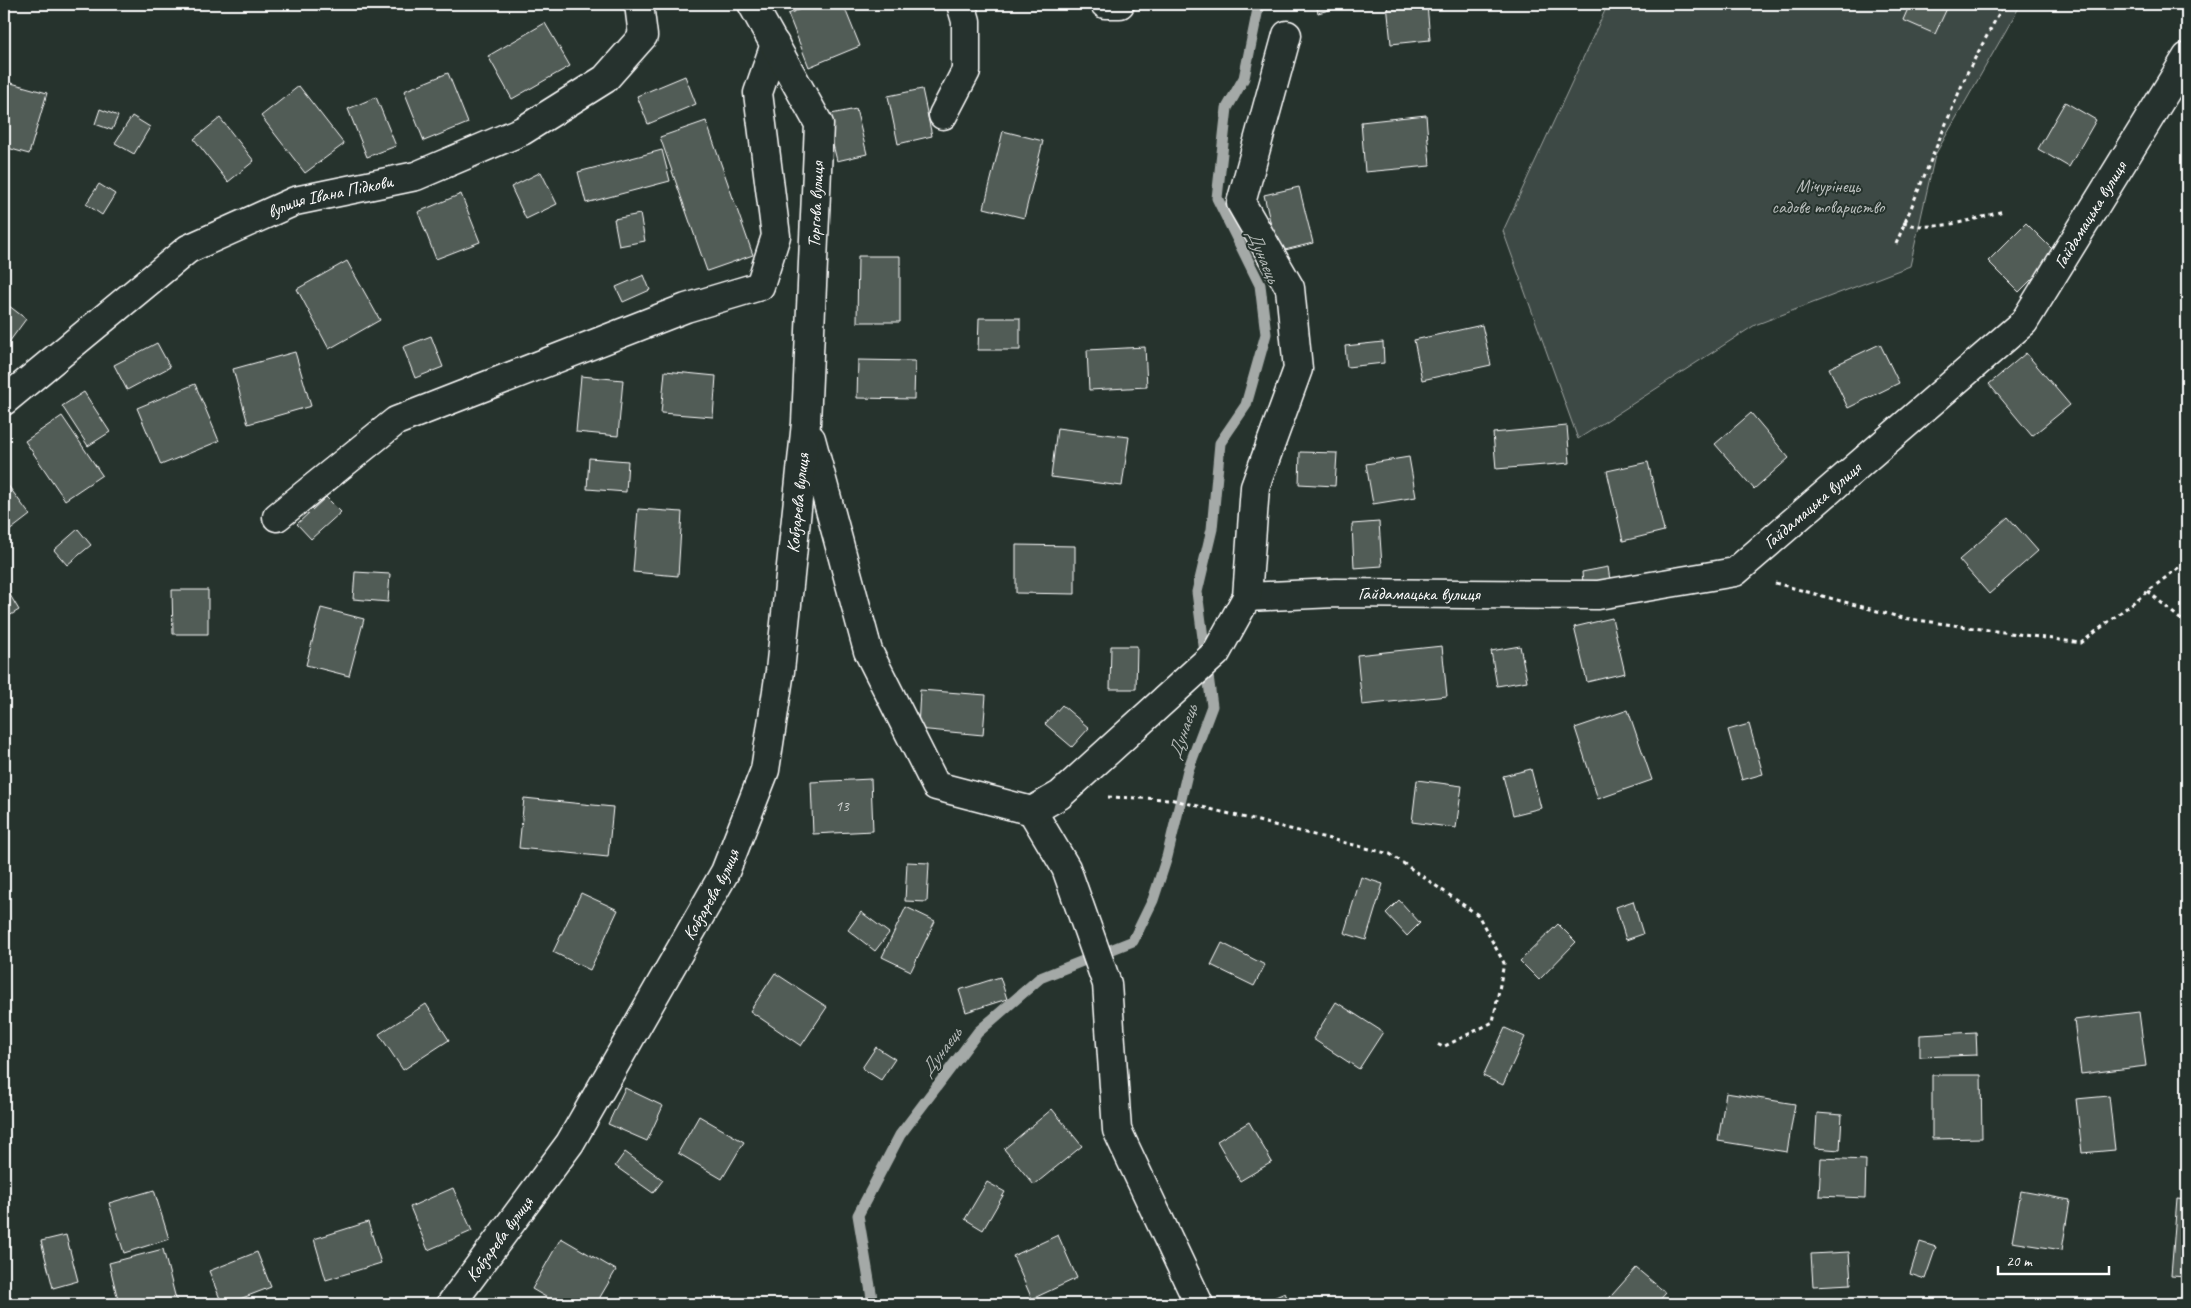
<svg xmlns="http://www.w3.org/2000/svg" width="2191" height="1308" font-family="Caveat,sans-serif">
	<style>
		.green { fill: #3e4944; stroke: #9ea4a2 }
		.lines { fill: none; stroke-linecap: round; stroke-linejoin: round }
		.stream { stroke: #a4a9a7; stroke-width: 11 }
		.building { fill: #515c57; stroke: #fff }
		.minor-casing { stroke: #fff; stroke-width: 31 }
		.path { stroke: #fff; stroke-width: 3; stroke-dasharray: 4 4; stroke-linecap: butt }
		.minor { stroke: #26332d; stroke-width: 28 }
		.labels { text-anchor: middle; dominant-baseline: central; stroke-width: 4; stroke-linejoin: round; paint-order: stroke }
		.number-label { font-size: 15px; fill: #d4d6d5 }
		.park-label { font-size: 18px; fill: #bbbfbe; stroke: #26332d }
		.street-label { font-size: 18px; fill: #fff; stroke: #26332d }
		.water-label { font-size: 19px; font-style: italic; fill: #b3b8b6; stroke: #26332d }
	</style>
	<rect width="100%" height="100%" fill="#26332d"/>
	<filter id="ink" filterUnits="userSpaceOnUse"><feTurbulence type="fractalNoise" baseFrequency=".02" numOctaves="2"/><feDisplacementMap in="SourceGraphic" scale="10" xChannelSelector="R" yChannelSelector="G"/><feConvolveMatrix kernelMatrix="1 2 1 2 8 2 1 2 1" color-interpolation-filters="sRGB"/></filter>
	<g filter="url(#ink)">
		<!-- green -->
		<path class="green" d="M1608 4H2021L1935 155 1910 266 1755 325 1578 439 1503 231Z"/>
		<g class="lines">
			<!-- stream -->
			<path class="stream" d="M873 1304 858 1215 900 1135 978 1032 1040 978 1133 941 1153 900 1167 857 1188 770 1212 706 1197 592 1212 529 1220 443 1246 405 1266 334 1260 285 1217 198 1227 108 1244 78 1259 4"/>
		</g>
		<!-- building -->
		<path class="building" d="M813 4H843L860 46 809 67 788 14Z
			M917 4H947L917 7Z
			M1316 4H1351L1318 13Z
			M1387 4H1427L1430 40 1391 44Z
			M1910 4H1949L1935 34 1903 20Z
			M545 23 570 66 512 99 488 56Z
			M448 73 468 123 424 141 404 91Z
			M685 76 696 104 648 124 637 96Z
			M4 81 47 93 29 154 4 147Z
			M299 86 344 144 305 173 261 116Z
			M922 89 932 136 898 144 888 96Z
			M376 97 396 146 367 157 348 109Z
			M2065 102 2096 120 2069 167 2038 149Z
			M100 109 118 116 112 130 95 124Z
			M856 109 867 154 837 161 826 115Z
			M1426 115 1430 166 1365 172 1361 122Z
			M132 116 150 127 134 154 115 143Z
			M220 118 254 161 228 182 194 139Z
			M706 121 753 255 707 271 660 137Z
			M1003 131 1043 141 1024 218 984 208Z
			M662 150 670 181 586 203 578 172Z
			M541 172 557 204 526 219 511 187Z
			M99 184 115 194 102 215 86 204Z
			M1299 187 1313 243 1277 252 1264 195Z
			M461 194 480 242 436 259 418 212Z
			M640 214 645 241 619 246 614 219Z
			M2026 223 2057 254 2019 292 1988 261Z
			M858 256H900V322H857Z
			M347 261 380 320 329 349 297 289Z
			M644 275 650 290 623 302 616 287Z
			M4 302 26 319 4 349Z
			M979 318H1020V350H978Z
			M1482 325 1491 365 1422 380 1414 340Z
			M431 336 443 367 415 378 403 347Z
			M1383 342 1384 363 1347 367 1345 346Z
			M157 343 170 367 127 390 114 365Z
			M1880 344 1899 383 1848 408 1829 368Z
			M1145 347 1147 387 1089 390 1087 350Z
			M295 352 311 406 248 424 233 369Z
			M2026 353 2070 405 2032 436 1989 384Z
			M858 360 915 361 914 399 857 398Z
			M665 371 716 376 713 417 661 413Z
			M581 376 623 380 618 436 576 432Z
			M195 384 219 441 161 465 137 408Z
			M84 392 110 432 88 446 62 406Z
			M1751 413 1789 458 1754 489 1715 444Z
			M62 416 102 475 65 500 25 441Z
			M1567 426 1570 463 1496 469 1493 433Z
			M1057 428 1129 437 1122 486 1051 477Z
			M1300 452 1337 453 1335 486 1299 484Z
			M1409 457 1416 497 1373 504 1366 464Z
			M589 458 628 461 626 492 587 489Z
			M1648 462 1664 531 1623 541 1607 471Z
			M4 480 30 515 4 535Z
			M326 497 341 512 311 539 297 524Z
			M638 509 682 512 678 576 633 572Z
			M2008 517 2038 551 1989 594 1959 560Z
			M1379 522 1382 566 1354 568 1352 524Z
			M78 529 91 545 67 565 54 550Z
			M1016 545 1075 546V594L1016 593Z
			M1608 567 1610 580 1583 584 1582 572Z
			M355 572 390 574 388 602 353 599Z
			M4 585 19 610 4 619Z
			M172 590H208V634H173Z
			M321 608 364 619 349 676 306 665Z
			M1612 618 1625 673 1587 682 1574 627Z
			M1111 646H1137L1136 689H1110Z
			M1442 646 1447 696 1362 705 1357 655Z
			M1520 646 1527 681 1497 686 1491 651Z
			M920 690 986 695 983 735 918 729Z
			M1062 705 1089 728 1072 747 1045 724Z
			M1628 710 1652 780 1598 799 1575 728Z
			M1749 724 1763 774 1742 780 1728 730Z
			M1531 769 1541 808 1513 815 1503 776Z
			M871 779 873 831 813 834 811 782Z
			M1417 780 1462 786 1456 828 1412 822Z
			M524 798 613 807 608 857 519 848Z
			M907 862 929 863 927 902 905 901Z
			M1361 877 1383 884 1366 940 1344 933Z
			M581 893 618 910 590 970 553 952Z
			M1399 900 1420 923 1407 936 1386 913Z
			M1633 901 1643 934 1626 940 1616 907Z
			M906 907 935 921 911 971 882 957Z
			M861 912 889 933 875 951 848 930Z
			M1558 924 1576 942 1539 980 1520 961Z
			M1222 943 1265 965 1254 986 1211 965Z
			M775 973 827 1007 801 1046 750 1011Z
			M1000 977 1007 999 966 1012 959 990Z
			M1336 1002 1383 1032 1359 1069 1313 1039Z
			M426 1004 449 1040 403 1070 379 1034Z
			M2139 1012 2146 1066 2081 1074 2074 1020Z
			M1505 1028 1525 1037 1503 1085 1483 1076Z
			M1976 1032 1977 1055 1920 1057V1035Z
			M876 1047 895 1059 881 1080 862 1068Z
			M1932 1075H1981L1982 1138 1932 1139Z
			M625 1088 663 1106 647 1141 608 1124Z
			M1726 1093 1795 1104 1787 1152 1718 1141Z
			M2109 1096 2115 1150 2082 1153 2076 1099Z
			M1052 1109 1082 1146 1034 1185 1004 1149Z
			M1817 1113 1842 1115 1840 1150 1815 1148Z
			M699 1116 744 1142 722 1179 678 1153Z
			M1249 1122 1272 1162 1240 1181 1217 1141Z
			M625 1152 663 1180 653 1193 615 1166Z
			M1821 1158 1866 1160 1865 1198 1819 1196Z
			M987 1182 1005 1192 983 1230 965 1219Z
			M453 1188 472 1231 428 1250 410 1207Z
			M154 1190 169 1239 124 1253 109 1203Z
			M2021 1191 2070 1200 2062 1250 2012 1242Z
			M2177 1199 2187 1200V1277L2171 1276Z
			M368 1222 381 1263 326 1280 314 1239Z
			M66 1235 78 1281 53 1288 41 1241Z
			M1058 1235 1077 1278 1032 1299 1013 1256Z
			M561 1238 616 1270 596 1304H558L532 1289Z
			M1920 1242 1936 1247 1925 1279 1910 1274Z
			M163 1249 177 1303 119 1304 109 1263Z
			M257 1252 271 1287 227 1304H222L209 1271Z
			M1849 1252 1851 1284 1813 1286 1811 1254Z
			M1636 1268 1666 1293 1656 1304H1604Z
			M1285 1293 1290 1304H1259Z"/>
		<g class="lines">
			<defs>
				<g id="minor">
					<path d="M1105 4H1120"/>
					<path d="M943 115 966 71V21L961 4"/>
					<path id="s1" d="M4 401 188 249 295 201 416 176 522 131 605 79 643 36 639 4"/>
					<path d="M811 439 868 651 936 786 1032 811 1066 868 1107 984 1117 1130 1199 1304"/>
					<path d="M277 517 396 421 686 308 760 286 776 236 758 93 775 44"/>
					<path id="s2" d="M1247 597 1335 593 1598 595 1735 572 2024 322 2187 57"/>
					<path d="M1032 811 1060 795 1216 653 1247 597 1255 487 1298 369 1290 288 1241 203 1287 35"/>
					<path id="s3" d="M451 1304 570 1143 725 872 765 770 780 671 806 423 819 124 752 4"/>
				</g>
			</defs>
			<!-- minor casing -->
			<use href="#minor" class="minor-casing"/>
			<!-- path -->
			<path class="path" d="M1903 223C1932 232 1974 220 2003 211
				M1896 244 1967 73 2004 4
				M1775 583 1903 618 2081 643 2187 561
				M2148 591 2187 625
				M1108 797 1170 799 1390 854 1478 915 1504 963 1493 1022 1443 1047 1435 1043"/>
			<!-- minor -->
			<use href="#minor" class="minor"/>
		</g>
	</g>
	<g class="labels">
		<!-- number labels -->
		<g class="number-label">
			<text x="842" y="806">13</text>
		</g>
		<!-- park labels -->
		<g class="park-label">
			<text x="1828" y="186">Мічурінець<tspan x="1828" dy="21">садове товариство</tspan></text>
		</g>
		<!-- street labels -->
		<g class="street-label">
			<text stroke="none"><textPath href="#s1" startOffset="391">вулиця Івана Підкови</textPath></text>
			<text stroke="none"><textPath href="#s3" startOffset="1190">Торгова вулиця</textPath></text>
			<text stroke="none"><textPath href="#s2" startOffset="998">Гайдамацька вулиця</textPath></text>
			<text stroke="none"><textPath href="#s3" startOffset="891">Кобзарева вулиця</textPath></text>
			<text stroke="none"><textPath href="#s2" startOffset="592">Гайдамацька вулиця</textPath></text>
			<text stroke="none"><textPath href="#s2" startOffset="172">Гайдамацька вулиця</textPath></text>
			<text stroke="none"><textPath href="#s3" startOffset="486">Кобзарева вулиця</textPath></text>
			<text stroke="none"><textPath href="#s3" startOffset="81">Кобзарева вулиця</textPath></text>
		</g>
		<!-- water labels -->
		<g class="water-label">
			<text transform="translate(1263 256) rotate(67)">Дунаець</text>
			<text transform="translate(1183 732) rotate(-71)">Дунаець</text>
			<text transform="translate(941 1052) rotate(-53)">Дунаець</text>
		</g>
	</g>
	<!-- margin -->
	<rect width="2191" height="1308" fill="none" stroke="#26332d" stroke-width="20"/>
	<rect x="10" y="10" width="2171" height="1288" fill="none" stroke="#fff" stroke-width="2" filter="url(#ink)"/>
	<!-- scale -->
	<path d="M1998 1266v8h111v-8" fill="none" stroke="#ffffff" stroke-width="2.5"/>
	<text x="2006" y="1266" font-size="15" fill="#ffffff" stroke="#26332d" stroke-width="4" paint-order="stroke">20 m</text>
</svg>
